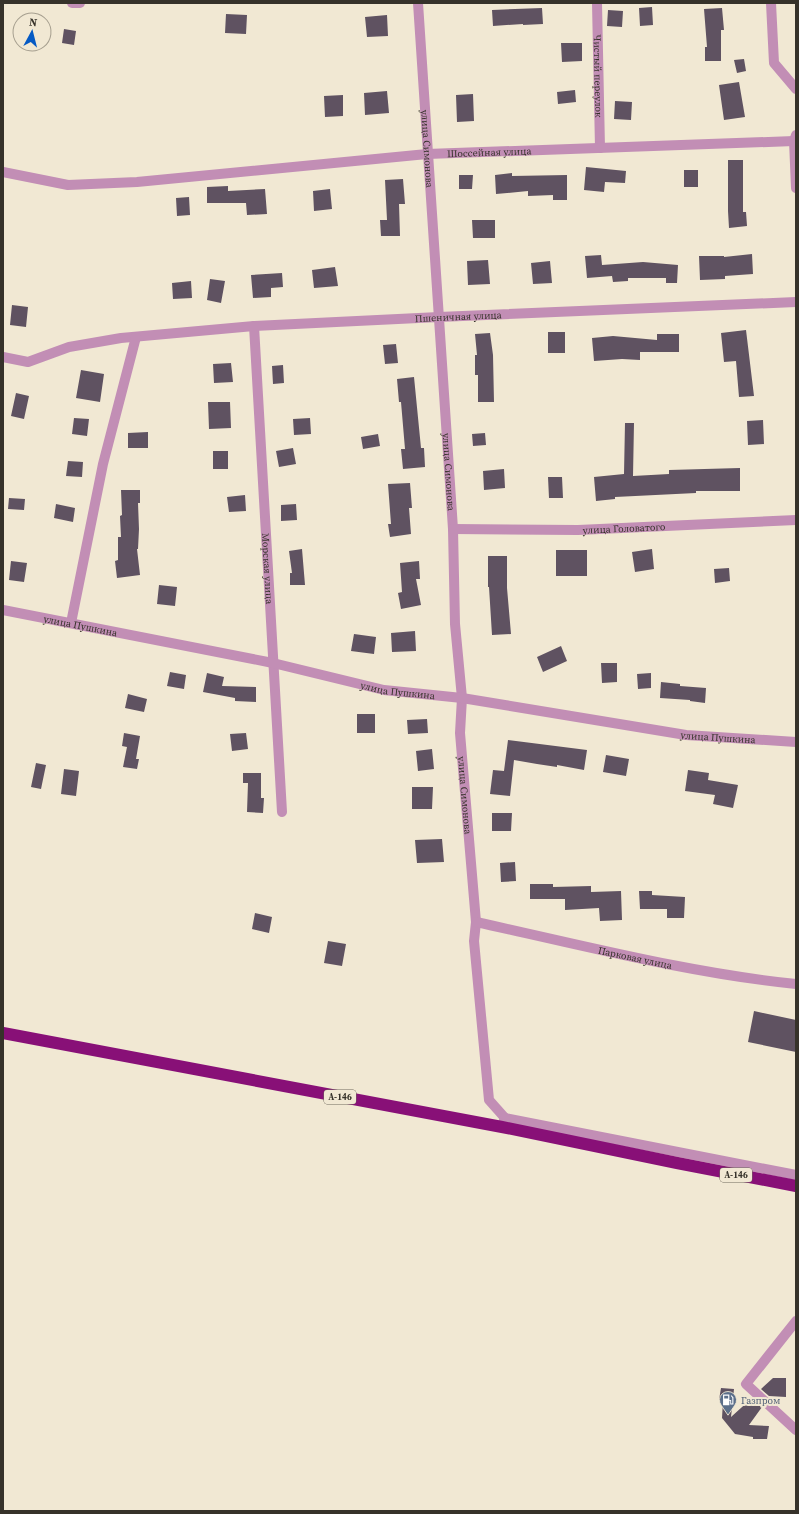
<svg xmlns="http://www.w3.org/2000/svg" width="799" height="1514" font-family="'Source Serif 4',serif">
	<style>
		.building { fill: #5f5261 }
		.lines { fill: none; stroke-linecap: round; stroke-linejoin: round }
		.minor { stroke: #c28eb5; stroke-width: 10 }
		.highway { stroke: #881077; stroke-width: 12 }
		.labels { text-anchor: middle; dominant-baseline: central; stroke-width: 4; stroke-linejoin: round; paint-order: stroke }
		.shield { fill: #f1e8d3; stroke: #6e695d; stroke-width: 1 }
		.shield-label { font-size: 9px; font-weight: bold; fill: #36322a }
		.street-label { font-size: 10px; fill: #36322a; stroke: #f1e8d3 }
		.service-label { font-size: 10px; fill: #4e5e75; stroke: #f1e8d3; text-anchor: start }
	</style>
	<rect width="100%" height="100%" fill="#f1e8d3"/>
	<!-- building -->
	<path class="building" d="M652 7 653 25 640 26 639 8Z
		M542 8 543 24 523 25V24L493 26 492 10Z
		M722 8 724 30H721V61H705V47H707L704 9Z
		M608 10 623 11 622 27 607 26Z
		M226 14 247 15 246 34 225 33Z
		M387 15 388 36 367 37 365 17Z
		M64 29 76 31 74 45 62 43Z
		M561 43H582V61L562 62Z
		M744 59 746 71 737 73 734 60Z
		M739 82 745 117 724 120 719 85Z
		M575 90 576 102 558 104 557 92Z
		M387 91 389 113 365 115 364 93Z
		M473 94 474 121 457 122 456 95Z
		M343 95V116L325 117 324 96Z
		M615 101 632 102 631 120 614 119Z
		M728 160H743V212H746L747 226 729 228 728 211Z
		M586 167 626 171 625 183 605 182 604 192 584 190Z
		M684 170H698V187H684Z
		M512 173V176L567 175V200H553V195L528 196V191L496 194 495 175Z
		M459 175H473L472 189H459Z
		M403 179 405 204H399L400 236H381L380 220H387L385 180Z
		M228 186V191L265 189 267 214 247 215 246 203H207V187Z
		M330 189 332 209 314 211 313 191Z
		M189 197 190 215 177 216 176 198Z
		M472 220H495V238H473Z
		M752 254 753 274 725 276V279L700 280 699 256H724V257Z
		M601 255 602 265 643 262 678 265 677 283H666V278H628V281L613 282 612 276 587 278 585 256Z
		M488 260 490 284 468 285 467 261Z
		M550 261 552 283 533 284 531 263Z
		M335 267 338 286 314 288 312 270Z
		M282 273 283 287 271 288V297L253 298 251 275Z
		M210 279 225 281 221 303 207 300Z
		M191 281 192 298 173 299 172 283Z
		M12 305 28 307 26 327 10 325Z
		M746 330 754 396 739 397 736 361 724 362 721 333Z
		M548 332H565V353H548Z
		M490 333 493 355 494 402H478V375H475V355H477L475 334Z
		M657 334H679V352H640V360L622 359 594 361 592 338 613 336 657 340Z
		M396 344 398 363 385 364 383 345Z
		M231 363 233 382 214 383 213 364Z
		M283 365 284 383 273 384 272 366Z
		M81 370 104 374 100 402 76 398Z
		M414 377 421 448H424L425 467 403 469 401 449H405L401 402H399L397 379Z
		M16 393 29 396 24 419 11 416Z
		M208 402H230L231 428 209 429Z
		M74 418 89 419 87 436 72 434Z
		M310 418 311 434 294 435 293 419Z
		M763 420 764 444 748 445 747 421Z
		M625 423H634L633 476 669 474V470L740 468V491H696V493L615 497V499L596 501 594 477 624 474Z
		M148 432V448H128V433Z
		M485 433 486 445 473 446 472 434Z
		M378 434 380 446 363 449 361 437Z
		M293 448 296 464 279 467 276 451Z
		M213 451H228V469H213Z
		M68 461 83 462 82 477 66 476Z
		M504 469 505 488 484 490 483 471Z
		M548 477H562L563 498H549Z
		M410 483 412 508H409L411 534 390 537 388 524H391L388 484Z
		M121 490H140V503H138L139 529 138 549H137L140 575 117 578 115 561 118 560V537H121L120 516 122 515Z
		M245 495 246 511 229 512 227 497Z
		M9 498 25 499 24 510 8 509Z
		M56 504 75 508 73 522 54 518Z
		M296 504 297 520 281 521V505Z
		M302 549 305 585H290V573H292L289 551Z
		M652 549 654 569 635 572 632 552Z
		M556 550H587V576H556Z
		M488 556H507V588L511 634 492 635 489 587H488Z
		M11 561 27 563 24 582 9 580Z
		M419 561 420 579H416L421 605 401 609 398 593 402 592 400 563Z
		M729 568 730 581 715 583 714 569Z
		M159 585 177 587 175 606 157 604Z
		M415 631 416 651 392 652 391 633Z
		M354 634 376 637 374 654 351 651Z
		M561 646 567 661 543 672 537 657Z
		M601 663H617V682L602 683Z
		M170 672 186 675 184 689 167 686Z
		M207 673 224 677 222 686 256 687V702L235 701V698L203 692Z
		M651 673V688L638 689 637 674Z
		M661 682 680 684V686L706 688 705 703 690 701V700L660 698Z
		M128 694 147 699 144 712 125 708Z
		M357 714H375V733H357Z
		M427 719 428 733 408 734 407 720Z
		M124 733 140 736 136 759H139L137 769 123 767 127 747 122 746Z
		M246 733 248 749 232 751 230 734Z
		M508 740 587 750 584 770 557 765V767L537 764 514 760 510 796 490 794 493 770 504 771Z
		M432 749 434 769 418 771 416 751Z
		M606 755 629 759 626 776 603 772Z
		M36 763 46 765 41 789 31 787Z
		M64 769 79 771 76 796 61 794Z
		M688 770 709 773 708 780 738 785 733 808 713 804 715 795 685 791Z
		M243 773H261V798H264L263 813 247 812 248 783H243Z
		M412 787H433L432 809H412Z
		M492 813H512L511 831H492Z
		M442 839 444 862 417 863 415 840Z
		M515 862 516 881 501 882 500 863Z
		M530 884H553V887L591 886V892L621 891 622 920 600 921 599 908 565 910V899H530Z
		M639 891H652V895L685 897 684 918H667V909H640Z
		M255 913 272 917 269 933 252 929Z
		M328 941 346 944 342 966 324 963Z
		M754 1011 796 1020V1052L748 1042Z
		M773 1378H786V1397L769 1396 761 1389Z
		M721 1388 734 1389 731 1417 752 1398 762 1407 749 1425 769 1426 767 1439H753V1437L735 1434 722 1418 723 1401 719 1400Z"/>
	<g class="lines">
		<!-- minor -->
		<g class="minor">
			<path d="M72 3H80"/>
			<path id="s1" d="M418 3 453 529 455 624 462 698 460 733 476 922 474 941 489 1100 505 1118"/>
			<path id="s2" d="M597 3 600 148"/>
			<path d="M771 3 774 63 796 89"/>
			<path d="M796 135 794 141 796 188"/>
			<path id="s3" d="M3 172 68 185 137 182 427 154 794 141"/>
			<path id="s4" d="M254 326 282 812"/>
			<path id="s5" d="M3 357 28 362 69 347 121 338 254 326 439 317 796 302"/>
			<path id="s6" d="M453 529 578 530 796 520"/>
			<path id="s7" d="M3 610 273 663 384 690 462 698 686 735 796 742"/>
			<path d="M71 623 103 464 136 337"/>
			<path id="s8" d="M476 922C582 945 688 973 796 984"/>
			<path d="M503 1123 505 1118 796 1175"/>
			<path d="M796 1321 746 1384 796 1430"/>
		</g>
		<!-- highway -->
		<path class="highway" d="M3 1033 502 1127 677 1163 796 1186"/>
	</g>
	<!-- icons -->
	<defs>
		<symbol id="fuel-pin" viewBox="-11 -11 22 30"><path d="M0 17L-7.5 6A9.5 9.5 0 1 1 7.5 6Z" fill="#5c6f8a" stroke="#f1e8d3"/><path d="M-5.5-6h7V0h2V4h1.3V-2.5L3-4.5l.8-.8L6-3V5H2.5V1h-1V6h-7ZM-4.2-4.7v3.2H.2V-4.7Z" fill="#fff"/></symbol>
	</defs>
	<g fill-rule="evenodd">
		<use href="#fuel-pin" x="718" y="1390" width="20" height="27"/>
	</g>
	<g class="labels">
		<!-- shield labels -->
		<g class="shield">
			<rect x="324" y="1090" width="32" height="14" rx="3"/>
			<rect x="720" y="1168" width="32" height="14" rx="3"/>
		</g>
		<g class="shield-label">
			<text x="340" y="1097">А-146</text>
			<text x="736" y="1175">А-146</text>
		</g>
		<!-- street labels -->
		<g class="street-label">
			<text stroke="none"><textPath href="#s2" startOffset="73">Чистый переулок</textPath></text>
			<text stroke="none"><textPath href="#s1" startOffset="146">улица Симонова</textPath></text>
			<text stroke="none"><textPath href="#s3" startOffset="489">Шоссейная улица</textPath></text>
			<text stroke="none"><textPath href="#s5" startOffset="460">Пшеничная улица</textPath></text>
			<text stroke="none"><textPath href="#s1" startOffset="470">улица Симонова</textPath></text>
			<text stroke="none"><textPath href="#s6" startOffset="171">улица Головатого</textPath></text>
			<text stroke="none"><textPath href="#s4" startOffset="243">Морская улица</textPath></text>
			<text stroke="none"><textPath href="#s7" startOffset="79">улица Пушкина</textPath></text>
			<text stroke="none"><textPath href="#s7" startOffset="403">улица Пушкина</textPath></text>
			<text stroke="none"><textPath href="#s7" startOffset="727">улица Пушкина</textPath></text>
			<text stroke="none"><textPath href="#s1" startOffset="794">улица Симонова</textPath></text>
			<text stroke="none"><textPath href="#s8" startOffset="163">Парковая улица</textPath></text>
		</g>
		<!-- service labels -->
		<g class="service-label">
			<text x="741" y="1400">Газпром</text>
		</g>
	</g>
	<!-- border -->
	<rect width="799" height="1514" fill="none" stroke="#36322a" stroke-width="8"/>
	<!-- north arrow -->
	<g transform="translate(32 32) rotate(7)"><circle r="19" fill="#f1e8d3" stroke="#a69f8f"/>
	<path d="M0-3L7 15L0 10L-7 15Z" fill="#055ac4"/>
	<text y="-6" font-size="11" font-weight="bold" text-anchor="middle" fill="#36322a">N</text>
	</g>
</svg>
